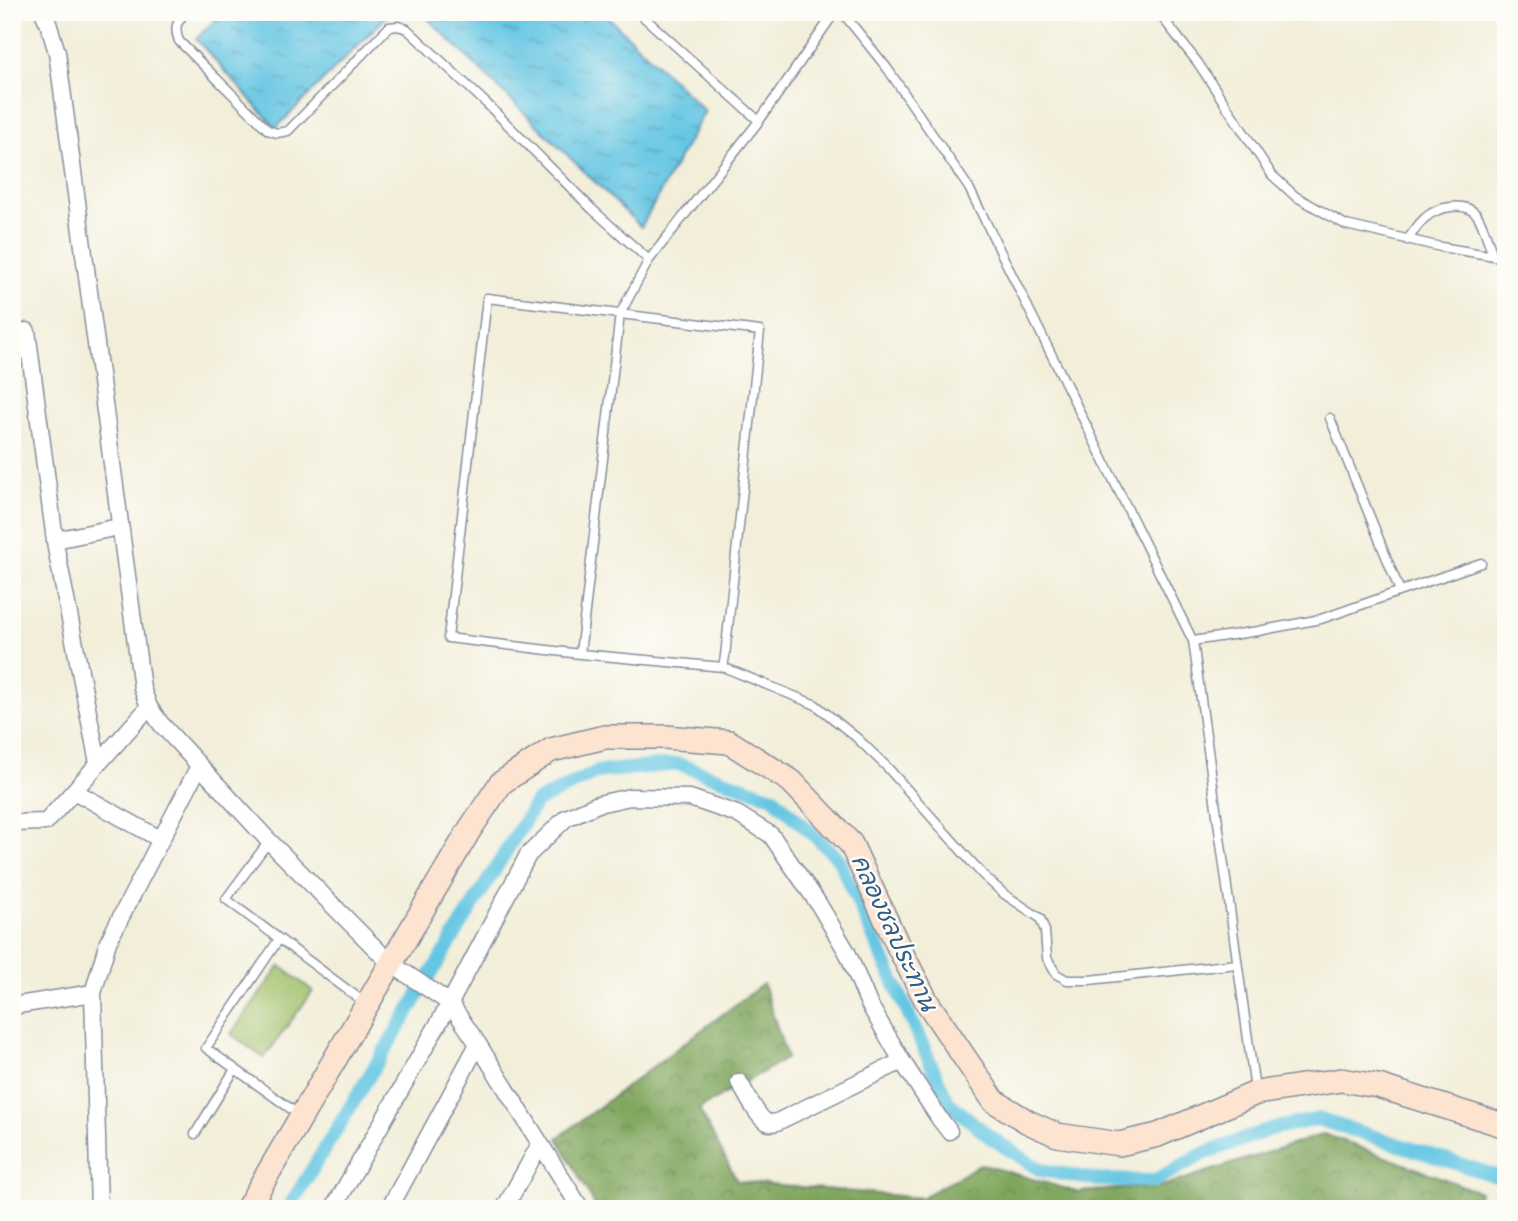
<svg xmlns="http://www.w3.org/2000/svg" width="1518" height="1221" font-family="'Patrick Hand','Playpen Sans Thai',sans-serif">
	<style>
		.grass { fill: #a0c069; stroke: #5e7864; stroke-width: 2 }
		.forest { fill: url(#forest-crowns); stroke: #4e6a5e; stroke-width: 2 }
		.water { fill: url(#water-ripples); stroke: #407aa0; stroke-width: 2 }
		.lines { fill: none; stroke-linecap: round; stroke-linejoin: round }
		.canal { stroke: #65c6e3; stroke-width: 14 }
		.lane-casing { stroke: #868e9c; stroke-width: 11 }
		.street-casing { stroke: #868e9c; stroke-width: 19 }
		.secondary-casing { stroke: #868e9c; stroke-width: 26 }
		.lane { stroke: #fff; stroke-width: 8 }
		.street { stroke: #fff; stroke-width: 16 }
		.secondary { stroke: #fde4d1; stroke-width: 23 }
		.labels { text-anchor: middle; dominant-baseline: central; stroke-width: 5; stroke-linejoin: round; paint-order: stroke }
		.water-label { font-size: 24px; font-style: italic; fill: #315c86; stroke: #fdfcf7 }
	</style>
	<defs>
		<pattern id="forest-crowns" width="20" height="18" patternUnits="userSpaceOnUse" patternTransform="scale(1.75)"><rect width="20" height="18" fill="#80a65d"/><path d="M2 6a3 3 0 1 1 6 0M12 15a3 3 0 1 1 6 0" fill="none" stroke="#688850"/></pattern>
		<pattern id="water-ripples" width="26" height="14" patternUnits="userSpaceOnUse" patternTransform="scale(1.75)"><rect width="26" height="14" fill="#65c6e3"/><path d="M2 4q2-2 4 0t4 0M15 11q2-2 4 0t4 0" fill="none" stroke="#52a1bb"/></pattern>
	</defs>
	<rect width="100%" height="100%" fill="#fdfcf7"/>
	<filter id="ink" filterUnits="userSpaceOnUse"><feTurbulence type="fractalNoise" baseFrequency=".0143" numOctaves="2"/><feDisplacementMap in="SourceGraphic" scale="14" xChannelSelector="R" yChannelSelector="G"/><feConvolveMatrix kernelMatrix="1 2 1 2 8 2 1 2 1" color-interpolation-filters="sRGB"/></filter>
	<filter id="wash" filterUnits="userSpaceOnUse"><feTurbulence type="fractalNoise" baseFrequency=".00686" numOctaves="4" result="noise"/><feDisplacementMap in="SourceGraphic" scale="28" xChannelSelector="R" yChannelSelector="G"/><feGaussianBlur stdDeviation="1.57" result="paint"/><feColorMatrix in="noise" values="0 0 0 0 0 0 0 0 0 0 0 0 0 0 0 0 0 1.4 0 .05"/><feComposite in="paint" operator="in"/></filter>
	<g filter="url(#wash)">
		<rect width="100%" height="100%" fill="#f2eed9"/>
		<!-- grass -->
		<path class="grass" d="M280 966 313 991 264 1058 231 1034Z"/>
		<!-- forest -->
		<path class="forest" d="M763 984 787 1058 699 1109 737 1181 921 1198 981 1164 1077 1192 1163 1186 1324 1134 1480 1192 1474 1209H597L558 1138Z"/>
		<!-- water -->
		<path class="water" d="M223 12H391L276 128 196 39Z
			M421 12H603L705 111 641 227Z"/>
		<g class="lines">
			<!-- canal -->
			<path class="canal" d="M288 1209 536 802 597 772 678 764 773 797 838 858 948 1102 990 1137 1041 1170 1098 1180 1154 1181 1203 1154 1271 1129 1318 1119 1506 1179"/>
		</g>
	</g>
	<g filter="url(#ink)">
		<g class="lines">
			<defs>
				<path id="lane" d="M186 12C176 22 174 28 179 41L268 130 277 133 288 131 389 27 398 26 407 29 487 104 592 209 649 260
					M638 12 759 121
					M842 12 887 68 969 188 1193 641 1255 1090
					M1158 12 1198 63 1272 175 1295 196 1346 225 1441 247 1506 258
					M1407 240C1413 233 1418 224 1425 218 1437 207 1464 201 1476 214 1482 220 1490 247 1493 256
					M487 298 760 331 725 656 723 667 580 654 448 638Z
					M1330 418 1400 591
					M1193 641 1258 631 1321 619 1481 563
					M580 654 620 314 649 260 759 121 835 12
					M723 667 816 705 857 738 887 767 983 875 1004 894 1040 918 1045 931 1047 958 1056 974 1067 980H1089L1237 964
					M269 841 226 899 365 1003
					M279 939 206 1048 298 1114
					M195 1134 235 1069"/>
				<path id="street" d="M43 12 48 23 57 52 142 688 149 707 161 724 269 841 390 963 450 1003 478 1044 581 1209
					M27 331 56 548 98 763
					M55 540 119 527
					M74 791 160 839
					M12 823 46 822 149 707
					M12 1006 93 993
					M739 1082C745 1091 756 1115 765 1121 770 1124 772 1123 777 1122L902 1061
					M99 1209 93 993 108 942 199 766
					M333 1209 450 1003 528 855 566 818 598 804 630 797 690 798 737 814 771 835 818 903 847 952 869 1004 902 1061 939 1118 949 1131
					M389 1209 478 1044
					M504 1209 540 1144"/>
				<path id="secondary" d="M247 1209 470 829 501 783 551 750 605 737H665L729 742 791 781 851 844 899 948 927 1002 994 1101 1028 1122 1057 1135 1119 1144 1158 1135 1256 1093 1341 1080 1378 1086 1506 1126"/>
			</defs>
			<!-- lane casing -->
			<use href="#lane" class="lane-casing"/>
			<!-- street casing -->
			<use href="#street" class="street-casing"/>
			<!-- secondary casing -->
			<use href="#secondary" class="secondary-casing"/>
			<!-- lane -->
			<use href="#lane" class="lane"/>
			<!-- street -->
			<use href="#street" class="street"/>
			<!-- secondary -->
			<use href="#secondary" class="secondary"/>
		</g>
	</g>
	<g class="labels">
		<!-- water labels -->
		<g class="water-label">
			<text transform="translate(895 932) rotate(65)">คลองชลประทาน</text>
		</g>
	</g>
	<!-- margin -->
	<rect width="1518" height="1221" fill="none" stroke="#fdfcf7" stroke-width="42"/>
</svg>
